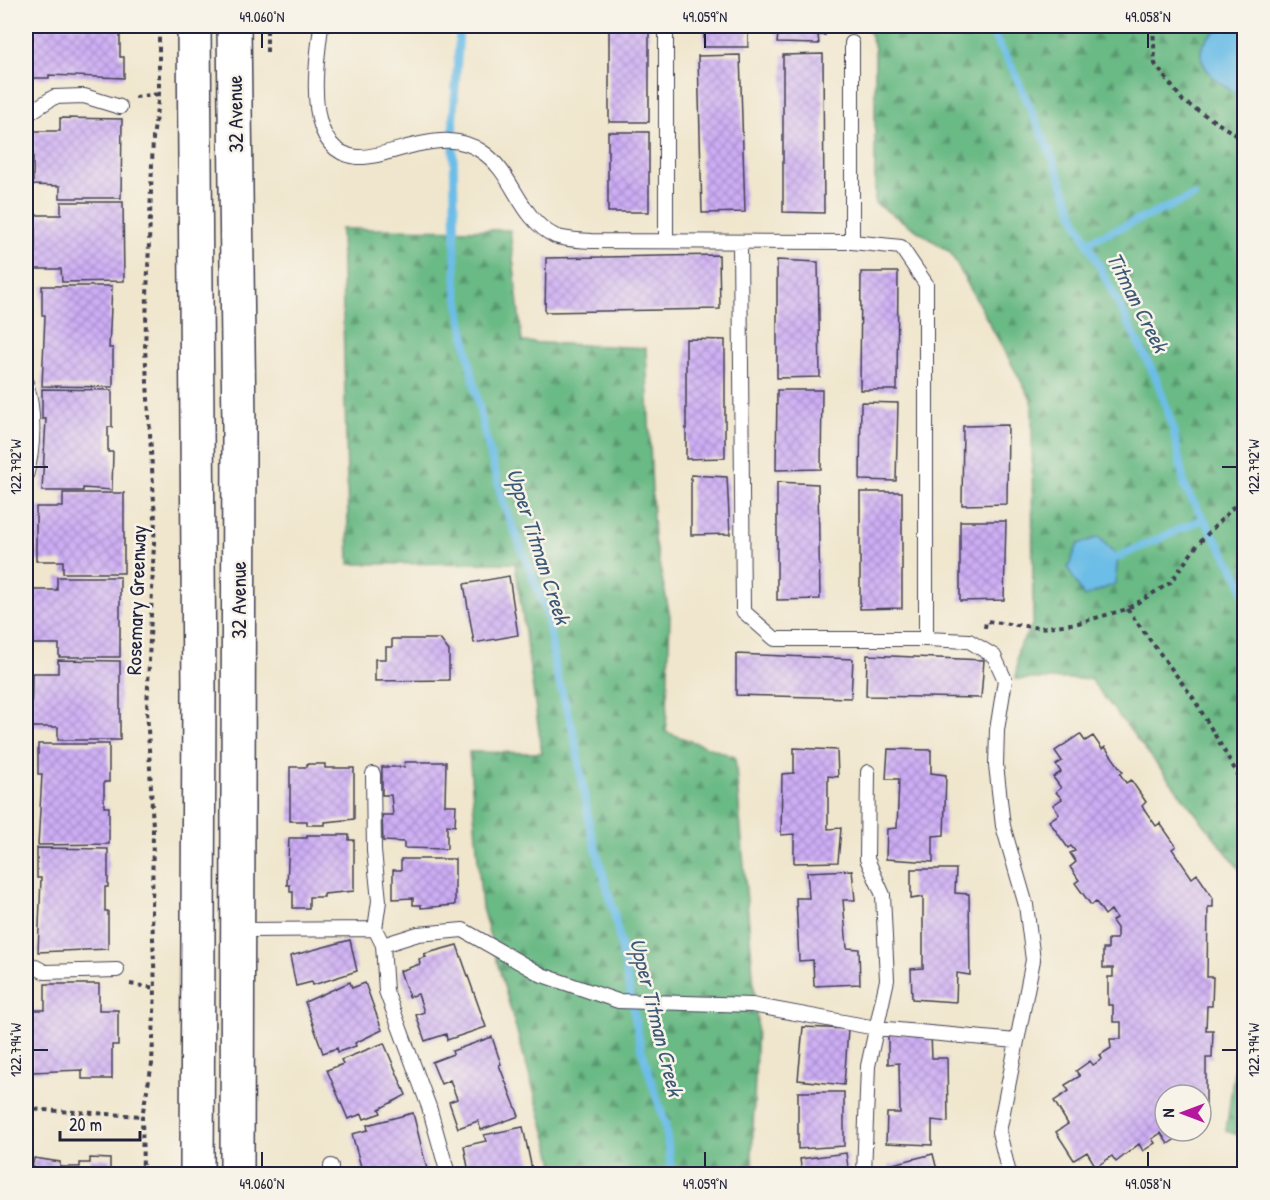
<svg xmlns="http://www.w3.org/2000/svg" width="1270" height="1200" font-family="'Patrick Hand',sans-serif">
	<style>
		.forest { fill: url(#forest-firs); stroke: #466e60; stroke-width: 1.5 }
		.water { fill: #6cbde7; stroke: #477091; stroke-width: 1.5 }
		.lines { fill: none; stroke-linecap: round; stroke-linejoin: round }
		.stream { stroke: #6cbde7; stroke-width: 8 }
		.building { fill: url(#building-cross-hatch) }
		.lane-casing { stroke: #413f51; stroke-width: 16 }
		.secondary-casing { stroke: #413f51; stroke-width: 36 }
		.path { stroke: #413f51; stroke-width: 4; stroke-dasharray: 4.5 4.5; stroke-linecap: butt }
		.lane { stroke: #fff; stroke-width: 14 }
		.secondary { stroke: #fff; stroke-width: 33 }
		.ticks { fill: none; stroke: #22223b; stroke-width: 2 }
		.labels { text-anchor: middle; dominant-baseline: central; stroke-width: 5; stroke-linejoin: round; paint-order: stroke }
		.street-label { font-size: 21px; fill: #22223b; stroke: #f7f3e8 }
		.water-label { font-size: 22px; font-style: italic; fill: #3c5877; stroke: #f7f3e8 }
		.neatline { fill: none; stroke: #22223b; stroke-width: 2 }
		.ticks-label { font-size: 15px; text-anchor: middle; fill: #22223b }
	</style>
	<defs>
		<pattern id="forest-firs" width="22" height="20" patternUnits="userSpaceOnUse" patternTransform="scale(1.5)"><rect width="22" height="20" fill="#6aba85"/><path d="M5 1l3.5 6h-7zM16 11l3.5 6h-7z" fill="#57976e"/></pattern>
		<pattern id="building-cross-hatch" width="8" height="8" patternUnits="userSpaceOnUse" patternTransform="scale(1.5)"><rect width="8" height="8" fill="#cdadf5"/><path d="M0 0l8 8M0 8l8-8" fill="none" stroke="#a68cc8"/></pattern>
	</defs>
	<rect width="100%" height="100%" fill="#f7f3e8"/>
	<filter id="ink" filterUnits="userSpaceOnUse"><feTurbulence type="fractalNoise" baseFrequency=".0167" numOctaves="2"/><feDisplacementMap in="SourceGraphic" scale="12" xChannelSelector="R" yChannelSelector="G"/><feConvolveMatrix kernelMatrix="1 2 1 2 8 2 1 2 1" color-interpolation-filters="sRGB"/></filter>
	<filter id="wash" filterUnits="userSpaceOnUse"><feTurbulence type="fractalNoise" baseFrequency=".008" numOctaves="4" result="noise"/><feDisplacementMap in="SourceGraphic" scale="24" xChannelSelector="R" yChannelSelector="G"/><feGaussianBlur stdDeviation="1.35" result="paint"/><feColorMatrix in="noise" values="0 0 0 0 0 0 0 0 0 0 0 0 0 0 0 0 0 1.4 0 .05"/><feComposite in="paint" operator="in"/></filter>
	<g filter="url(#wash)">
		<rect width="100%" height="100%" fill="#f0e6cd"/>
		<!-- forest -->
		<path class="forest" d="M867 26H1244V875L1090 679H1016L1018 649 1033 623 1032 401 950 252 875 203V48Z
			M341 229 510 230 522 342 646 348 654 539 670 616 666 732 735 757 757 1022 752 1157 756 1174H554L553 1159 482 908 469 752 542 753 515 563 349 564Z
			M1244 997V1137L1226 1131Z"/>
		<!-- water -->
		<path class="water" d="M1224 26 1244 28V97C1211 81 1177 51 1224 26Z
			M1099 537 1118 557 1115 584 1084 597 1068 568 1078 544Z"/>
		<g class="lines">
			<!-- stream -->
			<path class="stream" d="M460 26 453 119 456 286 468 354 484 430 503 502 547 613 555 669 574 733 590 828 614 912 641 1048 665 1123 672 1174
				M988 26 1011 65 1050 152 1078 224 1157 380 1173 428 1185 488 1240 579 1244 596
				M1087 242 1194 196
				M1118 557 1203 519"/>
		</g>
		<g id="blocks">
			<!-- building -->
			<path class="building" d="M26 26H120V57H124V78L49 75V78H26Z
				M609 26H649V122H609Z
				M704 26H748V47H704Z
				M774 26H825V35H818L819 44 777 43 778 34H774Z
				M823 54 824 213 783 212V55Z
				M740 55 745 212 702 213 698 56Z
				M60 118 122 119 121 198H60V186L33 185V131H60Z
				M608 132H649V212H608Z
				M61 202H123L124 281 62 282 61 269H35V215H61Z
				M719 255 720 309 545 312 546 258Z
				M777 260 818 262 820 377 777 378Z
				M861 272H898L897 390H860Z
				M42 286H112L109 348H113V387L42 386 45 315H42Z
				M686 339 725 340V458L686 459Z
				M42 389 112 390V427H108V452H113L112 490 83 488V491H42L46 419H42Z
				M777 390H822L821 469 776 470Z
				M861 402 898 403 896 481 860 480Z
				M1008 425 1007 504 962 505 963 426Z
				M691 475 727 477 730 534 691 535Z
				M777 482 818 484 820 599 777 600Z
				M860 492H902V608L860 609Z
				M63 493H124V573H63V561H36V507H63Z
				M960 521H1006L1004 600 960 601Z
				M509 576 518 635 474 643 464 584Z
				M57 577H120V657H59V644H33V590H57Z
				M392 639H440L449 651V680L375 681V659H386V647H392Z
				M736 654 853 659 851 698 736 695Z
				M867 655 984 660 981 698 866 696Z
				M58 660 120 661V740H58V727H31L32 673H58Z
				M1080 734 1085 741 1093 736 1102 749 1105 747 1123 772 1120 774 1126 783 1131 780 1146 802 1142 806 1156 826 1160 823 1176 846 1172 849 1192 878 1197 874 1213 898V907H1208L1207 977H1213L1212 1006H1207L1206 1030H1213L1212 1058H1206V1105L1201 1108V1095H1165V1131H1181L1183 1134 1168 1144 1161 1133 1152 1139 1155 1143 1143 1151 1139 1144 1116 1162 1112 1156 1096 1167 1087 1152 1074 1160 1056 1132 1068 1124 1054 1101 1069 1091 1065 1085 1080 1076 1076 1071 1090 1061 1093 1065 1102 1059 1100 1055 1111 1048 1110 1039H1121V1022H1113V1005H1108V977H1113V968H1103V949H1108V939H1117V928L1112 921 1116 918 1111 910 1105 915 1096 902 1091 905 1075 883 1079 880 1070 867 1076 862 1070 853 1075 851 1071 846 1068 848 1049 821 1059 814 1053 805 1062 799 1056 792 1061 788 1053 777 1061 772 1056 765 1062 761 1055 751Z
				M38 744H109V782H104V807H109V844L38 845 42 774H38Z
				M794 748 837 750 838 777 828 776V829L841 828 838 862 794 863V834L781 835 782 774 794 773Z
				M888 749 931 750V773L946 775 944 835 933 836V862L886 859 887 829 897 828 899 779H886Z
				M405 762H446L445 805H456L455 826 447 825V849L404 848V842L383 841 382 815H393L391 795H382V767H404Z
				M307 764H325V768H354V819L325 822V825H307V821H290V767H307Z
				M307 835H349V840H354V891L324 894V897H309V908H293V892H290V885H287L289 838H307Z
				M37 848 108 849V887H105V911H108V949L38 952 41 878H37Z
				M401 859H455V905L421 908V905H413V898L393 899V870H401Z
				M911 869H956L955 893 969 894 970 975 957 973 956 1002 912 999 911 969 923 968V897L911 899Z
				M852 870 855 900H843L847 948 859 949 860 984 814 986 813 960 799 961 796 898H809L807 872Z
				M350 940 357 971 313 985 312 982 296 986 290 956Z
				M457 945 486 1027 447 1040 446 1034 425 1041 416 1015 424 1012 418 994 409 997 400 971 420 964 419 959 426 957 424 954Z
				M350 982 352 988 365 983 382 1030 355 1043 356 1046 338 1052 337 1048 323 1053 305 1002Z
				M45 984H99V1010H118V1045H112V1079H82V1070L32 1072 33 1010H45Z
				M26 1016H28L29 1090H26Z
				M803 1027 848 1029 844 1085 798 1080Z
				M888 1034 931 1035 932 1058H947L948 1122 932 1120V1145L886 1143 887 1113H900L899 1063 888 1064Z
				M492 1037 501 1064 499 1065 519 1116 481 1130 478 1121 458 1128 449 1102 457 1099 450 1080 441 1084 432 1062 453 1054 452 1051Z
				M384 1043 406 1095 379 1109 381 1113 364 1119 362 1114 348 1119 327 1070 343 1064 341 1060Z
				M798 1092H844V1146L798 1149Z
				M413 1113 427 1169 414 1172V1174H363L352 1134 368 1130 367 1125Z
				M523 1127 533 1174 469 1173 464 1146 486 1141 484 1135Z
				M846 1153 849 1174H802L800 1159Z
				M933 1154 938 1174H891L889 1165Z
				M34 1158 60 1162V1167H80V1163H90V1158L110 1159V1174H31Z"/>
		</g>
	</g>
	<g filter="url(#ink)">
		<use href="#blocks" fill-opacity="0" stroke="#413f51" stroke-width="1.5"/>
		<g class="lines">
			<defs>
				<path id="lane" d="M321 26C317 62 301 151 357 157 374 158 398 149 415 145 439 140 460 137 481 151 514 172 518 218 555 236 565 240 580 240 591 241L852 242 901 247 926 284V639L969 641 994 656 1005 680 997 730 996 765 1003 826 1026 905 1033 960 999 1132 1009 1174
					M26 115 54 97 84 96 120 107
					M666 240V26
					M852 242V43
					M740 243 743 611 775 639H926
					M26 383C35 410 34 449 26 476
					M373 774 374 851 379 901 375 929
					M238 930 375 929 383 945 386 991 429 1107 448 1174
					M383 945 418 934 463 930 542 975 618 1001 752 1005 876 1028 1016 1041
					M26 962 45 972 117 970
					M331 1166V1174
					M864 1174 868 1066 887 980 883 895 867 859 868 772"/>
				<path id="secondary" d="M194 26 199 691 197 1174
					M234 26 239 426 237 1174"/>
			</defs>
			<!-- lane casing -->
			<use href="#lane" class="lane-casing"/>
			<!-- secondary casing -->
			<use href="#secondary" class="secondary-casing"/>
			<!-- path -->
			<path class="path" d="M1153 26 1155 64 1183 101 1244 140
				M267 52V26
				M135 97 159 94
				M1127 609 1194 699 1244 785
				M985 628 986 621 1040 628 1078 623 1127 609 1170 583 1198 544 1244 496
				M130 984 155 988
				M26 1109 142 1116
				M143 1174 142 1116 152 1064 155 988 152 914 153 828 147 709 155 519 145 348 153 138 159 94V26"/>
			<!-- lane -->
			<use href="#lane" class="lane"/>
			<!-- secondary -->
			<use href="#secondary" class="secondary"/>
		</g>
	</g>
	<!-- ticks -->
	<path class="ticks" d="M262 33V48M705 33V48M1148 33V48M33 467H48M1222 467H1237M33 1050H48M1222 1050H1237M262 1152V1167M705 1152V1167M1148 1152V1167"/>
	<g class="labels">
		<!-- street labels -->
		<g class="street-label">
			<text transform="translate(235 114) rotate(-91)">32 Avenue</text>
			<text transform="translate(136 600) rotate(-88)">Rosemary Greenway</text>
			<text transform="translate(238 600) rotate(-90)">32 Avenue</text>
		</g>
		<!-- water labels -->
		<g class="water-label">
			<text transform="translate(1138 302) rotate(63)">Titman Creek</text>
			<text transform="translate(539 546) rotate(72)">Upper Titman Creek</text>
			<text transform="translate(657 1017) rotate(76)">Upper Titman Creek</text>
		</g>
	</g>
	<!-- margin -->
	<rect width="1270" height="1200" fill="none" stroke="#f7f3e8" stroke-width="66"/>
	<!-- north arrow -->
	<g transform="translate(1183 1113) rotate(270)"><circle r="28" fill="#f7f3e8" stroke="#a29fa3" stroke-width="1.5"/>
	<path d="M0-4.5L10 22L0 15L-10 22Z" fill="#b5179e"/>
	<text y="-9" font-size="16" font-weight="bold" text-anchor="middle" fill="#22223b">N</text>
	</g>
	<!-- scale -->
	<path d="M60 1131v9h80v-9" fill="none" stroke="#22223b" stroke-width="3"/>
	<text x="69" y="1131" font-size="18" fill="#22223b" stroke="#f7f3e8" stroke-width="4.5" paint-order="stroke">20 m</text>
	<rect x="33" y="33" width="1204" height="1134" class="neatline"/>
	<g class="ticks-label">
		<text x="262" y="22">49.060°N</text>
		<text x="705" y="22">49.059°N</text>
		<text x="1148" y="22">49.058°N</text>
		<text transform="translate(1254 467) rotate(-90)" y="5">122.792°W</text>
		<text transform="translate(16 467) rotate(-90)" y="5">122.792°W</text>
		<text transform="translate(1254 1050) rotate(-90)" y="5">122.794°W</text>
		<text transform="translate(16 1050) rotate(-90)" y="5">122.794°W</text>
		<text x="262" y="1189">49.060°N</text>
		<text x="705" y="1189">49.059°N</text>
		<text x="1148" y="1189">49.058°N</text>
	</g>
</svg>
